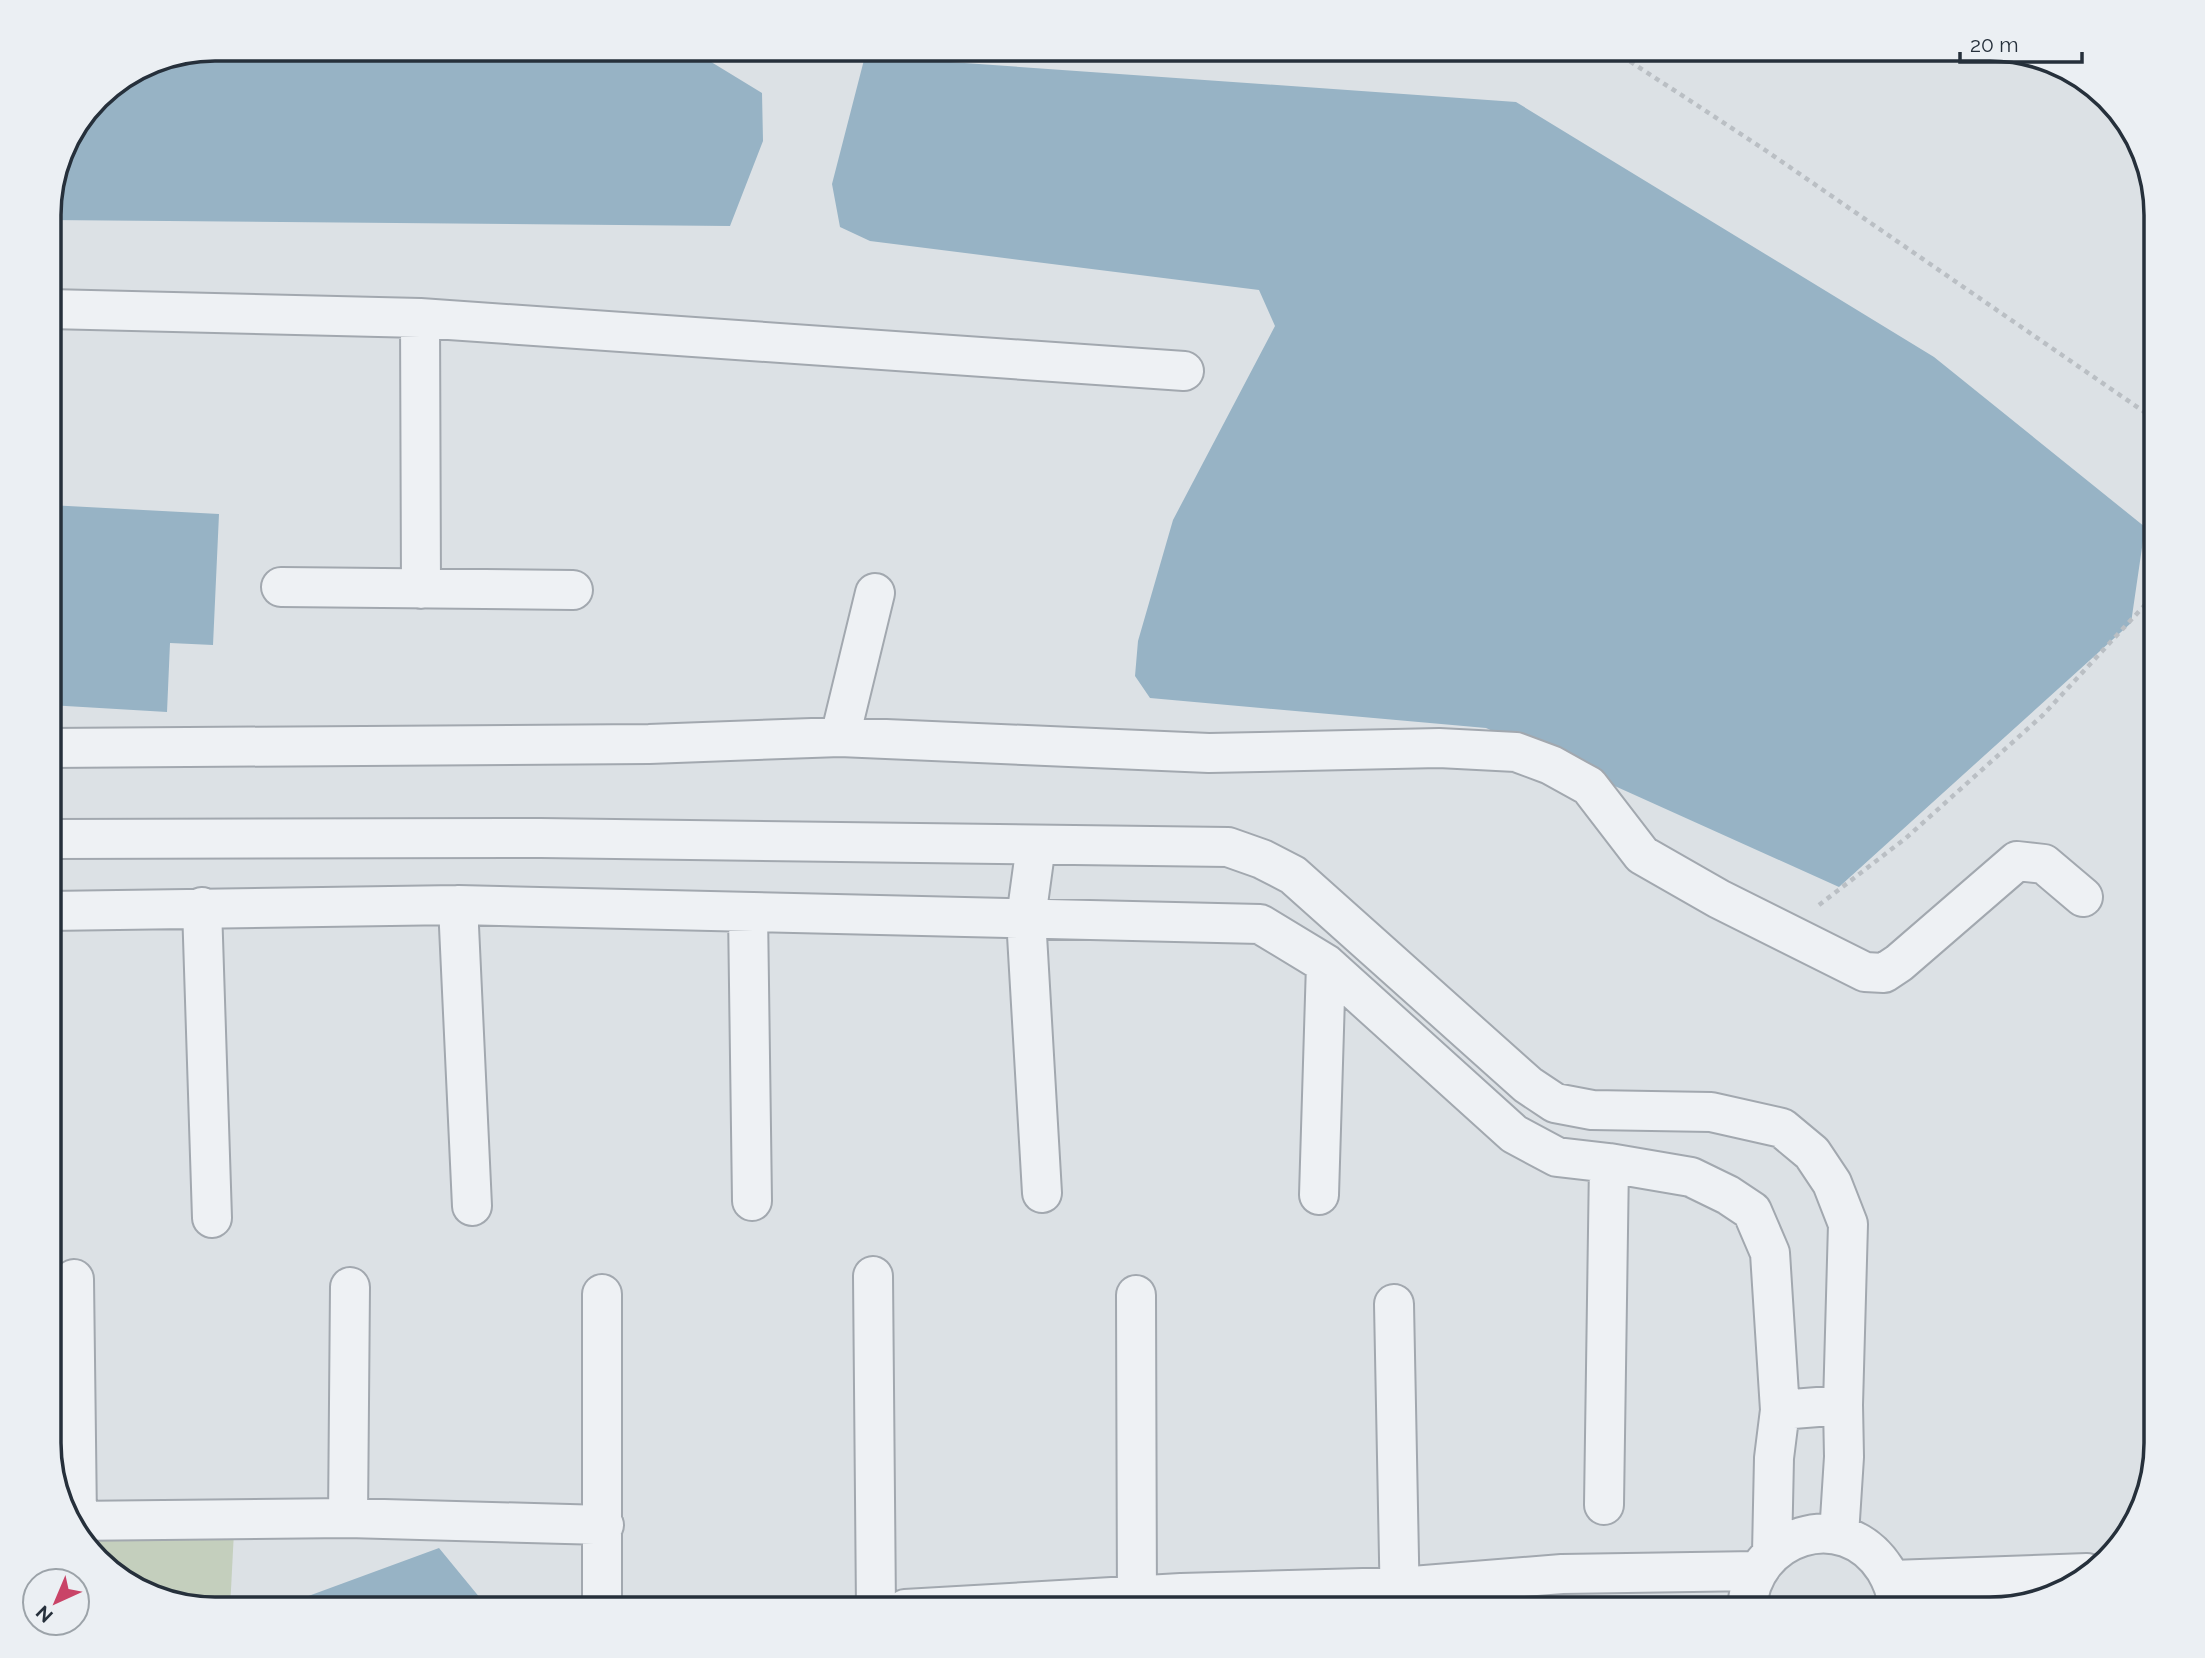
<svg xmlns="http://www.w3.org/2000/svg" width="2205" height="1658" font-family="Raleway,sans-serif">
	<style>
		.green { fill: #c4cfbd }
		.water { fill: #97b3c5 }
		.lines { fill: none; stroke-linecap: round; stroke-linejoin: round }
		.minor-casing { stroke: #a2a8af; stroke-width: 42 }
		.path { stroke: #babfc4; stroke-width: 4.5; stroke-dasharray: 5 5; stroke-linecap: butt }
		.minor { stroke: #eef1f4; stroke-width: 38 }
		.rim { fill: none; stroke: #26303b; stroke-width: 3.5 }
	</style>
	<rect width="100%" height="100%" fill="#dce1e5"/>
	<!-- green -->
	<path class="green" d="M78 1531H234L230 1609H214L161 1600 114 1574Z"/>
	<!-- water -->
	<path class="water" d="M215 49H433L703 57 762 93 763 141 730 226 49 220V204L66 142 105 90 152 61Z
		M865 56 1516 102 1934 357 2145 527 2131 623 1839 887 1486 728 1150 698 1135 676 1138 641 1173 520 1275 326 1259 290 870 241 840 227 832 184Z
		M49 505 219 514 213 645 170 643 167 712 49 705Z
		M439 1548 485 1604 472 1609H273Z"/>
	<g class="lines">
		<defs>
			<path id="minor" d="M49 309 420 318 1184 371
				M420 318 421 589
				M281 587 573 590
				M840 737 875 593
				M49 748 649 744 840 737 1209 753 1439 748 1516 752 1551 765 1589 786 1642 855 1719 899 1865 972 1884 973 1899 963 2017 861 2044 864 2083 897
				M49 839 541 838 1228 847 1262 859 1293 875 1528 1085 1555 1103 1592 1110 1711 1112 1782 1128 1812 1153 1832 1183 1848 1224 1843 1405 1844 1457 1839 1535
				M1036 845 1026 918 1042 1193
				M458 905 472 1206
				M202 907 212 1218
				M49 911 458 905 1260 924 1326 964 1514 1134 1557 1157 1609 1163 1691 1177 1728 1195 1752 1211 1770 1253 1780 1410 1774 1458 1772 1553
				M748 912 752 1201
				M1319 1195 1326 964
				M873 1276 876 1609
				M74 1279 77 1520
				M602 1294V1609
				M1136 1295 1137 1609
				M1394 1304 1400 1609
				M1780 1410 1843 1405
				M1604 1505 1609 1163
				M348 1518 350 1287
				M70 1521 348 1518 604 1525
				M1892 1580 2087 1573
				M905 1609 1181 1593 1400 1587 1562 1574 1757 1571
				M1747 1609C1751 1535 1843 1504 1885 1569 1892 1581 1898 1595 1897 1609"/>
		</defs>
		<!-- minor casing -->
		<use href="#minor" class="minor-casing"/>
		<!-- path -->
		<path class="path" d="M1592 49 1628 60 1765 150 2156 420
			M1819 905 1906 838 2043 715 2156 593"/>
		<!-- minor -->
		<use href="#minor" class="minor"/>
	</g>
	<!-- crop -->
	<path d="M0 0H2205V1658H0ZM215 61H1990A154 154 0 0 1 2144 215V1443A154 154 0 0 1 1990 1597H215A154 154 0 0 1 61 1443V215A154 154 0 0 1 215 61Z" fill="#ebeff3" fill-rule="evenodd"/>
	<path class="rim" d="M215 61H1990A154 154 0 0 1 2144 215V1443A154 154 0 0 1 1990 1597H215A154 154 0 0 1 61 1443V215A154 154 0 0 1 215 61Z"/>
	<!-- north arrow -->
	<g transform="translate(56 1602) rotate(224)"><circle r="33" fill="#ebeff3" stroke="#9ca3a9" stroke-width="2"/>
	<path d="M0-5L12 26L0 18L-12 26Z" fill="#c94367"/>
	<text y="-10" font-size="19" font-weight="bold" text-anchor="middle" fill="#26303b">N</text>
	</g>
	<!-- scale -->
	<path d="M1960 52v10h122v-10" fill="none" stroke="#26303b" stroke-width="3.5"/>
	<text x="1970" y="52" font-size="21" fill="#26303b" stroke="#ebeff3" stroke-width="5" paint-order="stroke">20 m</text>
</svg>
